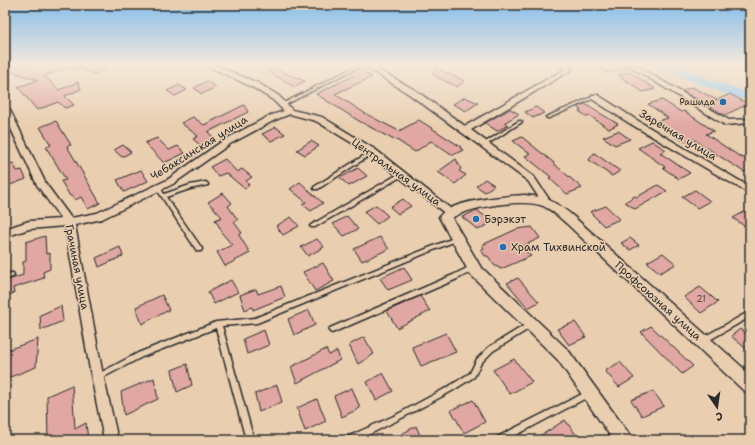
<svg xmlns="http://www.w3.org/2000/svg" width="755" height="445" font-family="'Shantell Sans',sans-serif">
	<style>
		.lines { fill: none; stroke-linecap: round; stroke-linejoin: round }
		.river { fill: #90caef; fill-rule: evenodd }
		.building { fill: #e1a7a2; stroke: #2b2b2b }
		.service-casing { stroke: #2b2b2b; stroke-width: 3 }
		.minor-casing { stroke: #2b2b2b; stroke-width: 3 }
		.tertiary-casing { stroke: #2b2b2b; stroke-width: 3 }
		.service { fill: #e9ceb0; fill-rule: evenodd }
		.minor { fill: #e9ceb0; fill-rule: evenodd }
		.tertiary { fill: #e9ceb0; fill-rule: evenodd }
		.poi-dot { fill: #1f6fb2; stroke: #e9ceb0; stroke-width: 1.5 }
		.labels { text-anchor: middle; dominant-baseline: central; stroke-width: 3; stroke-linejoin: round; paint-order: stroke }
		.far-poi-label { font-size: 9px; fill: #2b2b2b; stroke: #e9ceb0; text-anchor: end }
		.number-label { font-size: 9px; fill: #584a49 }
		.street-label { font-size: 11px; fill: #2b2b2b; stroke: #e9ceb0 }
		.poi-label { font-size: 11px; fill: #2b2b2b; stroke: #e9ceb0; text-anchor: start }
	</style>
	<rect width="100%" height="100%" fill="#e9ceb0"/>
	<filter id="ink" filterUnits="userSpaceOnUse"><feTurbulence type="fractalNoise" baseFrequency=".025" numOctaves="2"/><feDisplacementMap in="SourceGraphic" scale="8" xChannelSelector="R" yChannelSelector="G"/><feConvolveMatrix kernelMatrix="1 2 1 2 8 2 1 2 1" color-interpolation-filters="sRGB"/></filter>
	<g filter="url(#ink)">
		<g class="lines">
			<!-- river -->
			<path class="river" d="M657 65H674L740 90 750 92V100L731 96 658 68Z"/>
		</g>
		<!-- building -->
		<path class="building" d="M21 65H75L44 76 59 90 78 82 81 89 65 96 74 105 65 108 58 102 37 110 18 87 38 80 9 71Z
			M83 65H96L106 68 95 74 78 68Z
			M595 65H627L630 68 607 73Z
			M270 67 305 81 294 87 268 71Z
			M436 68 465 81 457 87 433 75Z
			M358 69 372 77 335 94 366 114 399 131 419 120 461 147 460 148 463 150 453 155 431 141 415 152 395 139 394 140 359 121 316 94 353 76 350 73Z
			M630 72 655 89 643 92 618 75Z
			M207 81 216 87 202 94 194 88Z
			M179 85 187 90 175 96 167 91Z
			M692 87 717 100 730 94 748 104 725 115 682 91Z
			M465 97 478 103 466 111 453 104Z
			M662 100 681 112 684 111 714 131 706 134 742 158 750 155V169L744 172 693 139 685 142 654 122 668 118 648 104Z
			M585 104 608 118 618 124 609 129 590 116 587 117 579 111 581 110 577 107Z
			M244 105 248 112 208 132 214 138 200 145 193 139 198 136 181 123 193 117 204 125Z
			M536 107 544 113 533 118 525 112Z
			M510 109 519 114 504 123 508 125 497 131 485 123Z
			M56 121 71 145 67 146 100 203 88 209 81 197 75 200 72 196H70L61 181 66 180 46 147 51 145 40 127Z
			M276 127 285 134 271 141 262 134Z
			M618 131 630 139 615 145 603 137Z
			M522 137 554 163H553L582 188 567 194 549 178 551 177 525 156 530 154 513 141Z
			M157 138 169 150 178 146 185 153 164 163 145 143Z
			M311 141 319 146 305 155 297 150Z
			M652 141 666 150 660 153 690 173 679 179 663 168 665 167 638 148Z
			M123 145 131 152 122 157 114 150Z
			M594 153 620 171 612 176 589 160Z
			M225 159 237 172 242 169 252 177 246 181 249 185 245 189 226 173 218 176 210 167Z
			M456 159 461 169 459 171 466 175 455 184 438 172Z
			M13 163 17 171 22 170 26 179 5 187V166Z
			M358 168 367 176 349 186 340 178Z
			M141 170 148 181 124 192 117 180Z
			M485 179 494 185 485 192 476 186Z
			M300 182 309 190H308L323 203 311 211 302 204 306 202 290 189Z
			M658 185 667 191 635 209 625 202 635 196 637 197Z
			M695 190 710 201 697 208 682 197Z
			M223 193 232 203 228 206 238 220 234 222 242 233 239 235 250 253 225 266 217 252 232 245 221 232 222 231 215 220 222 217 208 202Z
			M403 199 411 206 398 214 390 207Z
			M376 205 388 216 377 224 364 212Z
			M606 206 620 219 604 226 590 212Z
			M477 210 492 222 478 230 462 217Z
			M744 212 750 216V230L733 218Z
			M347 216 358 229 344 236 333 224Z
			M291 217 299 226 283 235 276 226Z
			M532 227 540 238 521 247 531 256 501 269 494 265 488 256H485L481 250 484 248 482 245 517 229Z
			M45 236 46 254 50 253V269L43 272 44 278 13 288 14 293 5 297V281L23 275V262L26 261V242Z
			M380 237 389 249 362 261 354 249Z
			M630 238 639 245 630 250 621 243Z
			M317 239 324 247 308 256 301 247Z
			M120 247 123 256 99 267 96 258Z
			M663 253 676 264 660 273 647 262Z
			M323 263 334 281 315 291 303 272Z
			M404 267 412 280 388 290 380 278Z
			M518 278 539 302 528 308 507 283Z
			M231 280 238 292 214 304 208 292Z
			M281 286 285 297 253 310 252 307 245 310 240 295 256 289 258 294Z
			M700 287 718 302 701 313 684 297Z
			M162 295 169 310 142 324 136 307Z
			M420 296 430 311 397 328 387 311Z
			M61 306 63 321 41 330 40 315Z
			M309 310 315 325 294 335 288 319Z
			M575 322 586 337 569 345 557 329Z
			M651 326 693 366 682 374 641 332Z
			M740 329 750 337V352L731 336Z
			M264 330 269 345 247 354 243 339Z
			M446 333 456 352 421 366 412 347Z
			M364 337 374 354 358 364 349 345Z
			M38 339 36 367 5 379 7 350Z
			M326 349 329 355 337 351 340 360 297 383 291 367Z
			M514 359 532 382 510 394 493 370Z
			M620 362 634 378 619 387 605 371Z
			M187 364 192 385 177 392 172 370Z
			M383 373 393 391 376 400 367 382Z
			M154 378 158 399 124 415 121 392Z
			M72 385 75 429 86 423 88 440H48L47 396Z
			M277 385 282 402 259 412 255 394Z
			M352 388 360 408 342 417 334 396Z
			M653 391 664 406 642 416 631 400Z
			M317 399 326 421 305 431 297 408Z
			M473 400 485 422 464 433 451 410Z
			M565 420 580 440H534Z
			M416 426 422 440H391Z"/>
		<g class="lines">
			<defs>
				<path id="service" d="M78 65H82L74 68 72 67Z
					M358 65H362L283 106H282L280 105Z
					M594 96H596L597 97 549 118H547L546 117Z
					M519 121H521L522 122 486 145H484V143Z
					M371 151H375V152L318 189H314V187Z
					M402 172 404 173V175L315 227H311L310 226 311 225Z
					M206 182 208 184V185L190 189 166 197 201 247 202 249 201 251H197L156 188V187H160L164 194 190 185Z
					M456 237 458 238 459 239 458 240 257 323 222 326 254 440H246L216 328 142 357 98 380 96 379 95 377 96 375 138 353 216 322 255 318Z
					M471 266H475L476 268 475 270 457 279 334 332 332 333 330 332 329 330 330 328 453 275Z
					M11 273H13L14 275 13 277 5 280V275Z
					M750 311V317L706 342 704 343 702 342 701 340 702 338Z
					M530 322 532 323 533 325 532 327 493 351 481 363 474 377 452 391 400 419 358 440H346L347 437 396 415 448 387 470 373 477 359 489 347Z
					M588 391 590 392 591 394 590 396 507 440H496L497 437Z"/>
				<path id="minor" d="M206 65H214L258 83 279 96 292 110 322 117 376 150 455 212 453 215H447L370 154 316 121 290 114 275 120 230 144 173 184 102 219 75 225 102 370 118 440H104L90 370 65 226 29 229 5 237V229L29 221 61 219 37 185 5 116V106L9 108 46 184 71 218 97 213 167 180 224 140 269 116 284 111 273 100 252 87Z
					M363 65H370L415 90 465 126 565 69 562 65H568L572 69 571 70 471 130 534 177 551 202 549 204H543L528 181 409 94Z
					M628 65H635L729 120 750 119V123L725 125Z
					M592 95H598L635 119 750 187V194L629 123 592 99Z"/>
				<path id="tertiary" d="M525 195C547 197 558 203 574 217L750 374V393L744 391 566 223C559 217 552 210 543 206 524 198 469 207 452 218L480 266 568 350 629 434 632 440H613L558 360 470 274 439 217C449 200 507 196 525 195Z"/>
			</defs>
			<!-- service casing -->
			<use href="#service" class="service-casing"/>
			<!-- minor casing -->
			<use href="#minor" class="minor-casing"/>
			<!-- tertiary casing -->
			<use href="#tertiary" class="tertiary-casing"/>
			<!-- service -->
			<use href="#service" class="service"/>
			<!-- minor -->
			<use href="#minor" class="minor"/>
			<!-- tertiary -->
			<use href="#tertiary" class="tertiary"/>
		</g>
	</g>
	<!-- sky -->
	<linearGradient id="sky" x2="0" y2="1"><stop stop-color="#85bdeb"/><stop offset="0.51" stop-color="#f5e9db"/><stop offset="1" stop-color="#f5e9db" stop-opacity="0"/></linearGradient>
	<rect width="755" height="127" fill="url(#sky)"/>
	<!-- markers -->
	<g class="poi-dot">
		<circle cx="723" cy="102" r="4"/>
		<circle cx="476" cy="219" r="4"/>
		<circle cx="503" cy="247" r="4"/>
	</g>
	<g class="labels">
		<!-- far-poi labels -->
		<g class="far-poi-label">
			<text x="715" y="102">Рашида</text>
		</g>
		<!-- number labels -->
		<g class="number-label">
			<text x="701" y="299">21</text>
		</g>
		<!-- street labels -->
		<g class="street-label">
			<text transform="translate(678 135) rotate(31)">Заречная улица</text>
			<text transform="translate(199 148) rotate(-32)">Чебаксинская улица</text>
			<text transform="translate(396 172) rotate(36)">Центральная улица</text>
			<text transform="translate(77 267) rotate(79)">Грачиная улица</text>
			<text transform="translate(658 301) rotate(42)">Профсоюзная улица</text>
		</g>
		<!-- poi labels -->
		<g class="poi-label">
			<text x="484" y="219">Бэрэкэт</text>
			<text x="511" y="247">Храм Тихвинской</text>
		</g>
	</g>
	<!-- margin -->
	<rect width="755" height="445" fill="none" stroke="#e9ceb0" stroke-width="20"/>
	<rect x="10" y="10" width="735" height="425" fill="none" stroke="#2b2b2b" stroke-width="1.5" filter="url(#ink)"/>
	<!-- north arrow -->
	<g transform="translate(717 407) rotate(167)" stroke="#e9ceb0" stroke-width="3" paint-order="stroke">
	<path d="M0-3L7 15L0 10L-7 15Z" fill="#2b2b2b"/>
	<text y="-6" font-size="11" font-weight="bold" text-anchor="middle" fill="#2b2b2b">С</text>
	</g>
</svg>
